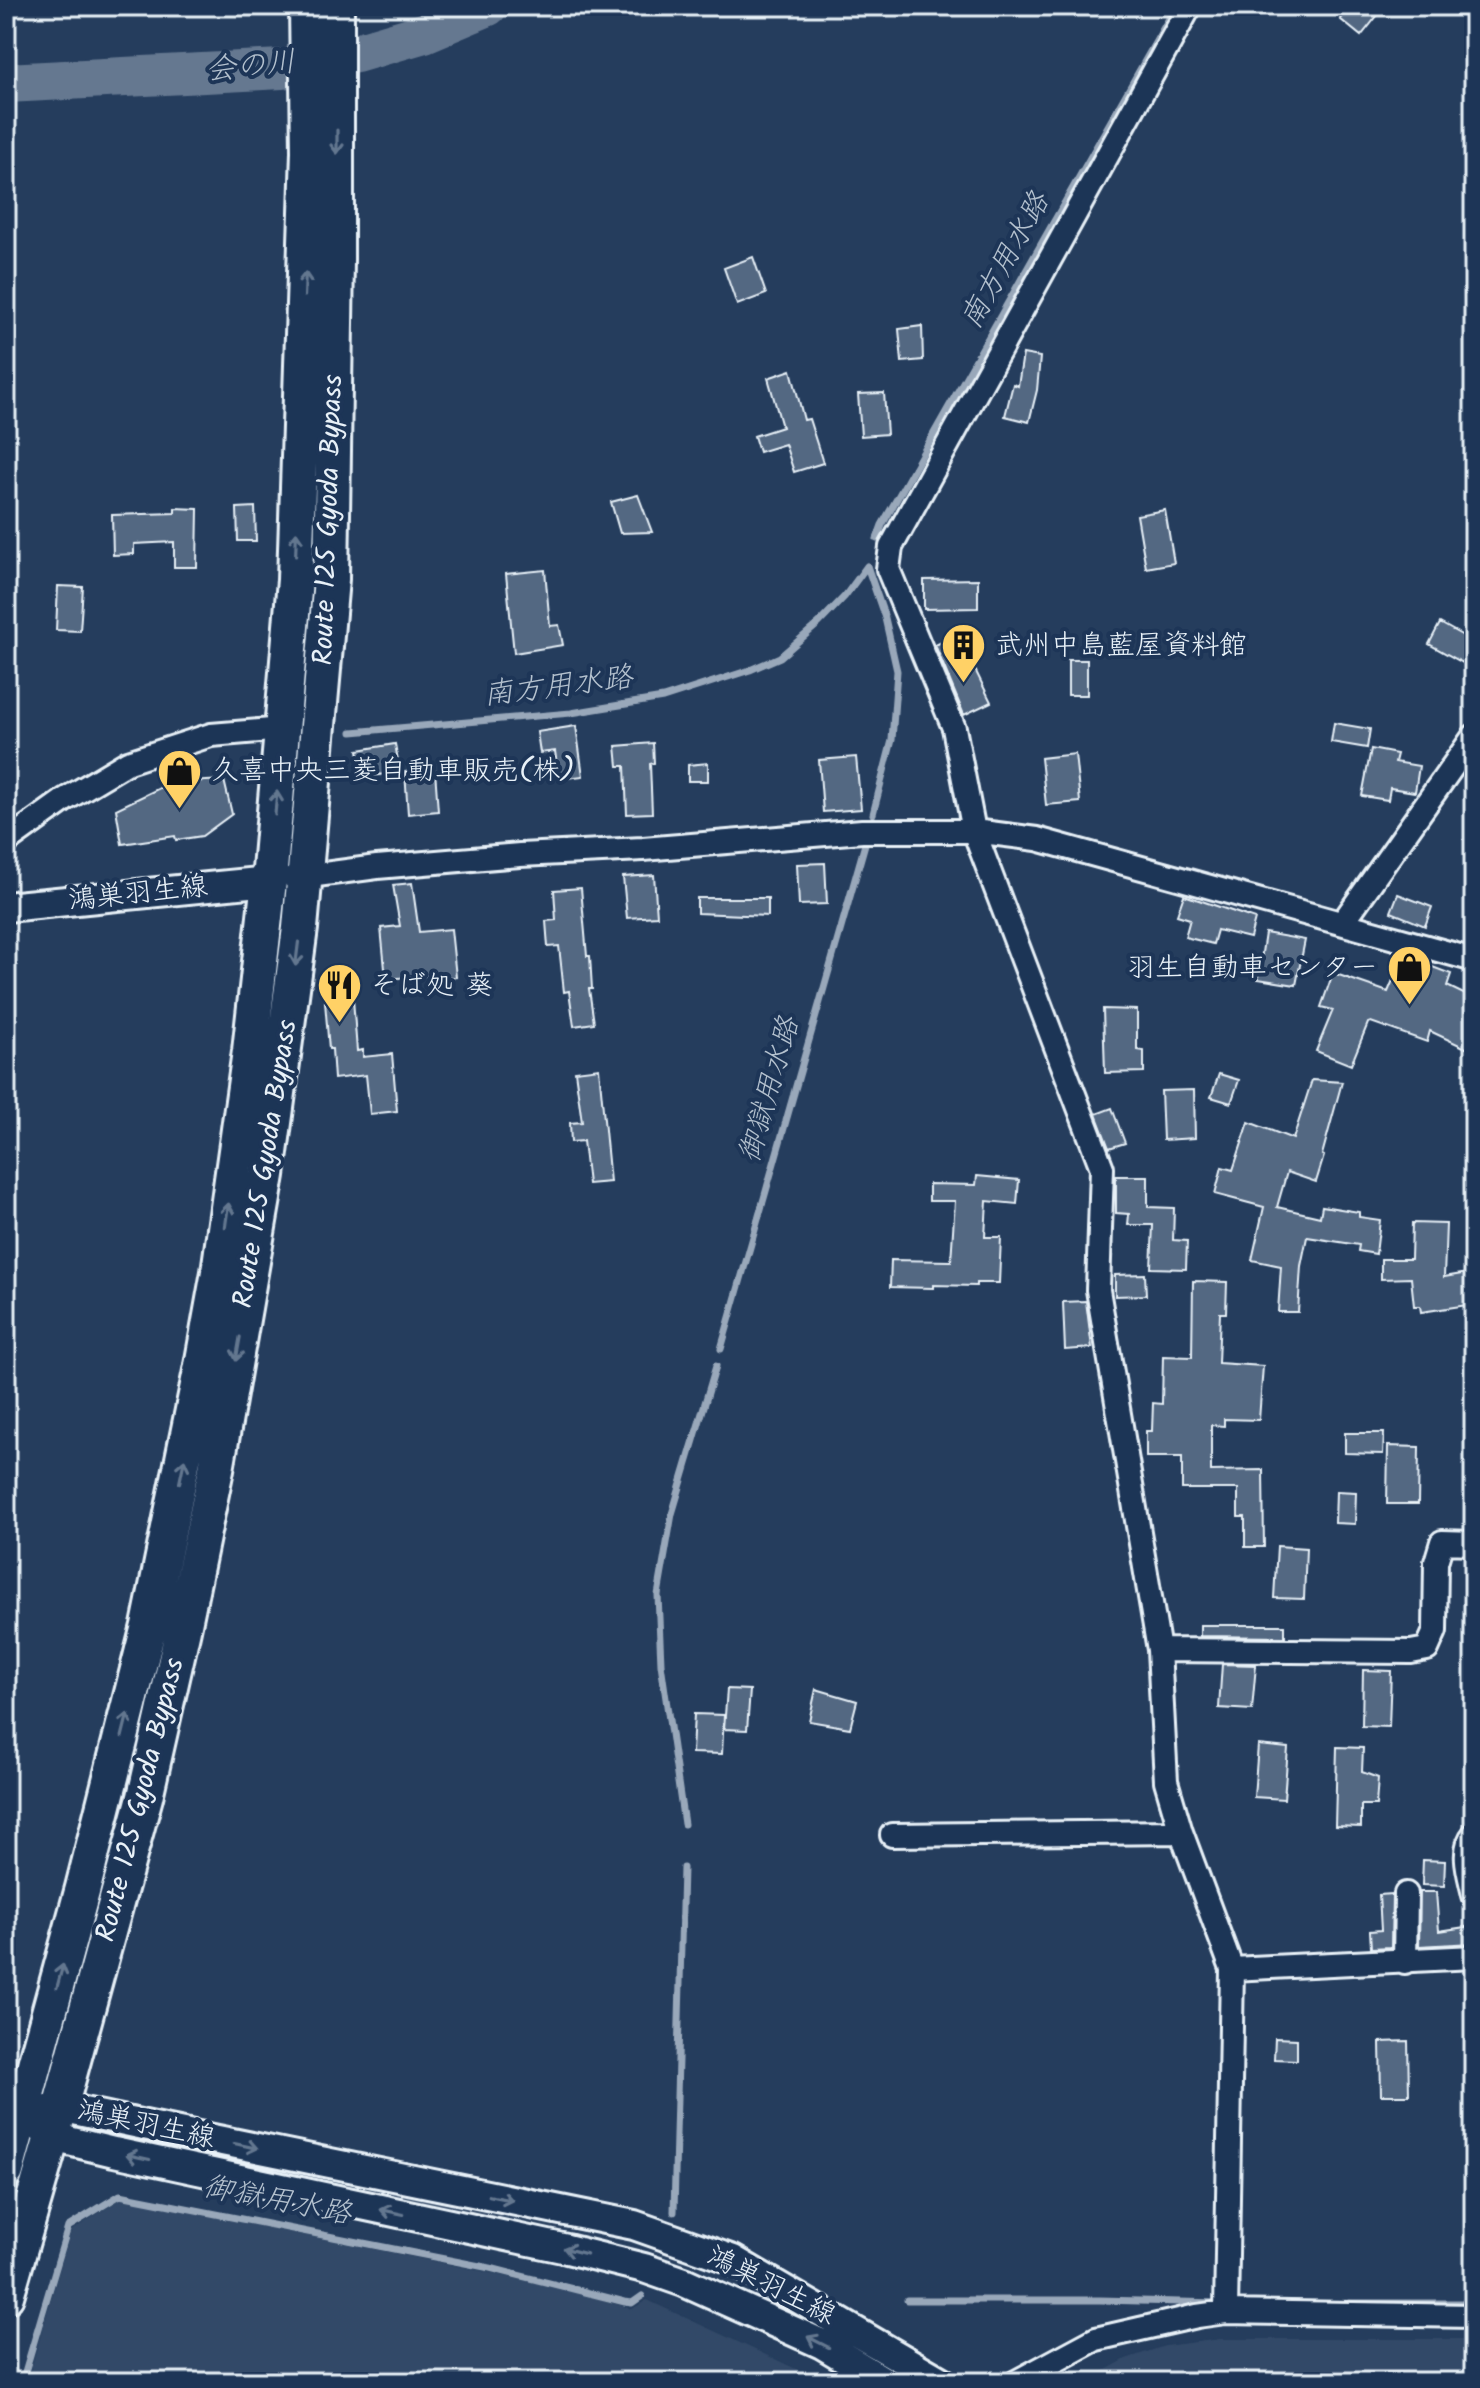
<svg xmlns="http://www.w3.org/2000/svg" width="1480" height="2388" font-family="Kalam,'Klee One',sans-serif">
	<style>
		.built { fill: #334a68 }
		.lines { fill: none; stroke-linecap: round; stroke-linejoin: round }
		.stream { stroke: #99a8ba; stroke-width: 7 }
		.river { stroke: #657890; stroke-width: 40 }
		.building { fill: #536782; stroke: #e8f1f8; stroke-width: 2 }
		.minor-casing { stroke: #e8f1f8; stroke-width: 28 }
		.major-casing { stroke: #e8f1f8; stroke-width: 34 }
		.highway-casing { stroke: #e8f1f8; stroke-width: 40 }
		.minor { stroke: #1d3557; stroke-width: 22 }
		.major { stroke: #1d3557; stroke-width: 28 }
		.highway { stroke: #1d3557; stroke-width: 34 }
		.oneway { stroke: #64778f }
		.labels { text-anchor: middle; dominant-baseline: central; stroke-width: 8; stroke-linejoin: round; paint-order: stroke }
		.street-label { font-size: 28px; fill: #e8f1f8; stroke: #1d3557 }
		.poi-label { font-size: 28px; fill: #e8f1f8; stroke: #1d3557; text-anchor: start }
		.water-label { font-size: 30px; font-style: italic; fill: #b4c1ce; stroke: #1d3557 }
	</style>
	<rect width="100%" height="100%" fill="#253d5d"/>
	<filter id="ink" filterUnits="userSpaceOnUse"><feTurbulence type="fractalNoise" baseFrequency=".0125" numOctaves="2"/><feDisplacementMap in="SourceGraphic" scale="16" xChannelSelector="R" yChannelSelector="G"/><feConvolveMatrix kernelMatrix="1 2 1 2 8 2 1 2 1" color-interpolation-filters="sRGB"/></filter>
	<g filter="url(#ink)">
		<!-- built -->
		<path class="built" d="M122 2198 496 2274 581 2293 632 2309 647 2300 824 2382H27L71 2231Z
			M1221 2339H1474V2382H1084L1126 2359 1165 2346Z"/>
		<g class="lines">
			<!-- stream -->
			<path class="stream" d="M877 539 882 525 1176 6
				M867 566 885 618 897 671 892 740 873 814
				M352 732 571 713 663 698 750 670 780 657 819 623 845 596 867 566
				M721 1349 865 844
				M684 1824 661 1664 658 1595 672 1514 716 1366
				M674 2212 683 1868
				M907 2300H1100L1220 2303
				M1349 2303H1474
				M22 2382 68 2227 120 2195 490 2268 625 2302 632 2303 642 2296"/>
			<!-- river -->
			<path class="river" d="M6 83 282 69 356 53 424 33 488 6"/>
		</g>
		<!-- building -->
		<path class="building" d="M1350 6H1385L1361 36 1340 19Z
			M753 257 766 294 737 305 724 268Z
			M922 326 923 360 902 362 899 329Z
			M1023 354 1040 357 1037 390 1029 422 1005 416 1013 384 1018 386Z
			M791 370 804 420 809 419 823 463 794 472 785 444 759 452 754 436 782 427 768 378Z
			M884 393 887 434 861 436 858 394Z
			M638 495 652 532 620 533 611 502Z
			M255 507 256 541H238L237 508Z
			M175 508 198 509 197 567H174V542L134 544V554L113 555 112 515 175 513Z
			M1165 510 1174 563 1146 568 1137 515Z
			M545 570 550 626 559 625 563 645 514 653 506 574Z
			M978 579V608L924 609V580Z
			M58 586 83 587 80 631 56 630Z
			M1440 623 1474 642V669L1429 644Z
			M958 635 991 702 964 715 935 645Z
			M1068 660H1087V695H1068Z
			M1334 723 1370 729 1367 748 1331 742Z
			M576 726 583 776 559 779 555 751 540 753 537 732Z
			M653 743 654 763 650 764 652 813 627 814 625 766H618L616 746Z
			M395 744 400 771 363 778 358 750Z
			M1371 749 1397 754 1395 762 1419 766 1415 792 1390 788 1388 800 1362 796Z
			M1075 754 1080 802 1046 805 1041 758Z
			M856 757 861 809 823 812 819 760Z
			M708 763V781H688V765Z
			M435 770 438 811 408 814 405 772Z
			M224 780 232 814 202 836 176 840 175 836 122 844 116 809 170 783Z
			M825 863 827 904 799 905 797 864Z
			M654 875 657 916 627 918 623 877Z
			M412 883 419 932 451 929 456 977 434 979V975L386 979 381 928 400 926 393 885Z
			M581 888 587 956H590L592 989H589L594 1023 574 1026 569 991 564 992 559 946 548 947 546 921 556 920 554 890Z
			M1398 894 1432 907 1425 926 1391 912Z
			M1184 895 1255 919 1250 938 1217 930 1213 944 1185 937 1190 919 1177 915Z
			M697 898H768V916L697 913Z
			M1265 933 1305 940 1296 985 1258 979Z
			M1422 963 1451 974 1447 986 1474 999V1052L1430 1031 1427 1042 1371 1022 1368 1023 1351 1065 1316 1051 1333 1010 1321 1007 1333 973 1388 992 1393 980 1413 988Z
			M353 999 357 1051 363 1050V1057L392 1054 397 1111 370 1114 366 1075 334 1079 332 1049H329L325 1002Z
			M1103 1009 1137 1010V1050L1144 1051V1072L1105 1073Z
			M599 1068 610 1182 588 1184 583 1141 571 1142 570 1123 582 1122 575 1071Z
			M1219 1074 1239 1080 1231 1103 1211 1097Z
			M1312 1080 1342 1082 1322 1155 1324 1156 1316 1182 1287 1172 1277 1207 1320 1217 1322 1206 1359 1212V1217L1380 1220 1376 1254 1358 1251 1359 1245 1307 1237 1301 1266 1298 1312H1278L1281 1266 1252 1260 1264 1207 1215 1194 1222 1167 1233 1170 1249 1122 1293 1139Z
			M1194 1090 1195 1138 1163 1140 1161 1091Z
			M1112 1108 1125 1143 1109 1148 1096 1114Z
			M977 1176 1019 1180 1017 1204 987 1201 985 1237H1001L999 1283H976V1286L933 1285V1288L890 1287 891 1260 951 1261 955 1201H929V1184L976 1185Z
			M1116 1176H1148V1207L1174 1208 1173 1240 1187 1241 1186 1269 1151 1268 1153 1225H1128L1129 1214 1116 1213Z
			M1412 1223 1446 1224 1444 1277 1474 1272V1304L1421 1312 1420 1306H1414L1411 1278 1381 1279V1259H1411Z
			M1145 1274 1146 1295 1115 1296V1275Z
			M1193 1281 1227 1282 1226 1313H1220L1218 1363 1263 1366 1259 1420 1224 1419V1426L1211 1425V1471L1263 1470 1264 1547H1245V1517H1238V1489H1182V1457H1146V1431H1152L1153 1403 1162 1404 1163 1356 1192 1357Z
			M1086 1301 1092 1348 1065 1350 1063 1302Z
			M1345 1433H1384L1383 1454 1345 1453Z
			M1388 1446 1419 1447 1418 1504H1387Z
			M1336 1491 1356 1492 1355 1524 1335 1523Z
			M1277 1546 1306 1548 1304 1599 1274 1598Z
			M1200 1625H1285V1637L1200 1636Z
			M1222 1664 1256 1665 1252 1710 1219 1708Z
			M1363 1670 1391 1671 1389 1727 1362 1726Z
			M727 1689 750 1690 747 1730 724 1729Z
			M816 1689 857 1701 850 1728 809 1721Z
			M694 1714 724 1715 722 1754 692 1753Z
			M1258 1745 1288 1748 1284 1799 1254 1797Z
			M1337 1747 1363 1748 1362 1772 1378 1778 1376 1805H1361V1827L1335 1826Z
			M1423 1860 1445 1861 1444 1886 1422 1885Z
			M1420 1892H1436L1439 1931 1472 1926 1474 1943 1419 1946Z
			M1392 1894 1391 1947 1371 1948 1370 1931 1381 1930 1379 1895Z
			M1275 2038 1297 2039V2060L1274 2059Z
			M1408 2041 1409 2095H1381L1380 2042Z"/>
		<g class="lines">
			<defs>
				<path id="minor" d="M1190 6 891 547 888 569 954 728 974 831 1102 1168 1098 1290 1159 1650 1411 1652 1427 1649 1435 1631 1436 1562 1442 1542 1474 1543
					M6 842 66 799 128 762 211 735 283 729
					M294 878 377 867 520 855 643 849 862 831H974L1037 839 1474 960
					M1343 922 1474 736
					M1159 1650 1166 1781 1181 1832 1232 1969 1226 2312
					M1474 1834C1460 1850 1470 1876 1474 1895
					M892 1835 1181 1832
					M1405 1962 1406 1894
					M1232 1969 1474 1957
					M1016 2382 1096 2339 1197 2316 1226 2312 1474 2316"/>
				<path id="major" d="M6 907 269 881
					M39 2110 60 2107 149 2126 634 2225 733 2260 942 2382
					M36 2124 52 2137 114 2152 567 2249 644 2268 684 2282 822 2344 885 2382"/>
				<path id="highway" d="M6 2171 83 1888 149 1626 202 1366 219 1272 250 1051 269 881 295 580 309 151 307 6
					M6 2296 52 2137 145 1797 183 1629 216 1469 267 1175 300 928 331 579 336 259V6"/>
			</defs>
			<!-- minor casing -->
			<use href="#minor" class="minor-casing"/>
			<!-- major casing -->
			<use href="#major" class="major-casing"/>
			<!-- highway casing -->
			<use href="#highway" class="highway-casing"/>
			<!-- minor -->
			<use href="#minor" class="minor"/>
			<!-- major -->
			<use href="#major" class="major"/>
			<!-- highway -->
			<use href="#highway" class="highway"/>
		</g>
		<!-- one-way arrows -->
		<defs><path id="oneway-shaft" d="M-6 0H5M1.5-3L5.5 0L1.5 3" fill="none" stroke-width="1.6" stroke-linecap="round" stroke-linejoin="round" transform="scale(2)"/></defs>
		<g class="oneway">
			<use href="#oneway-shaft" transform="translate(337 142) rotate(90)"/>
			<use href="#oneway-shaft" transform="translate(305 284) rotate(-88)"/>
			<use href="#oneway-shaft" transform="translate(296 544) rotate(-88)"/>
			<use href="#oneway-shaft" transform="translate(276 803) rotate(-85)"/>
			<use href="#oneway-shaft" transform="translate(297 954) rotate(97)"/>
			<use href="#oneway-shaft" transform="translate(227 1215) rotate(-82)"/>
			<use href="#oneway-shaft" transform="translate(238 1349) rotate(100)"/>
			<use href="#oneway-shaft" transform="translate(182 1471) rotate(-78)"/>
			<use href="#oneway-shaft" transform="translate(125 1725) rotate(-76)"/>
			<use href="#oneway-shaft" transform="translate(60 1976) rotate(-75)"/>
			<use href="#oneway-shaft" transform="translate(246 2146) rotate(12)"/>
			<use href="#oneway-shaft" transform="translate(138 2157) rotate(-168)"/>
			<use href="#oneway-shaft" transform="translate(501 2198) rotate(11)"/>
			<use href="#oneway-shaft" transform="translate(392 2212) rotate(-168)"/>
			<use href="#oneway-shaft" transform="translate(575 2251) rotate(-166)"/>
			<use href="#oneway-shaft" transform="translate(818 2342) rotate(-153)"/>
		</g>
	</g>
	<!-- icons -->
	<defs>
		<symbol id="building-pin" viewBox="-11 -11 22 30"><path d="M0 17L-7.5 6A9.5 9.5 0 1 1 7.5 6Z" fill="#ffd166" stroke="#1d3557"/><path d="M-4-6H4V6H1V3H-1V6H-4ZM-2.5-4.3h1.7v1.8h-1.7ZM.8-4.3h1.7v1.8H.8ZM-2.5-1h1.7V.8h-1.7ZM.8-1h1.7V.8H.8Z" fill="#111"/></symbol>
		<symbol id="shop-pin" viewBox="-11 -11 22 30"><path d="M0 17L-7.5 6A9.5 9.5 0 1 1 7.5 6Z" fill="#ffd166" stroke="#1d3557"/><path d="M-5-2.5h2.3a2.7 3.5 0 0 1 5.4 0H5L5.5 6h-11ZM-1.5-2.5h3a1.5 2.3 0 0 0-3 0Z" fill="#111"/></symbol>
		<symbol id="restaurant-pin" viewBox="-11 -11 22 30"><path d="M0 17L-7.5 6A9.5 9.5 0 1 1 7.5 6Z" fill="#ffd166" stroke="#1d3557"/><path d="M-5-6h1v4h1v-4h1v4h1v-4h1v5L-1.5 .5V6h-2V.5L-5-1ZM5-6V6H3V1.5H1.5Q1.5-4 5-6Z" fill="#111"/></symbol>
	</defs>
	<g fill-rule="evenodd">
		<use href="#building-pin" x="938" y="620" width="51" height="69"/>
		<use href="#shop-pin" x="154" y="746" width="51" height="69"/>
		<use href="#shop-pin" x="1384" y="942" width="51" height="69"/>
		<use href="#restaurant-pin" x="314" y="960" width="51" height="69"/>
	</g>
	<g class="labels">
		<!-- street labels -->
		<g class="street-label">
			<text transform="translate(329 520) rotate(-88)">Route 125 Gyoda Bypass</text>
			<text transform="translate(138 894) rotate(-6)">鴻巣羽生線</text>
			<text transform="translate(266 1164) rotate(-81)">Route 125 Gyoda Bypass</text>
			<text transform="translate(141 1800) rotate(-76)">Route 125 Gyoda Bypass</text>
			<text transform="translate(146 2125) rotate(12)">鴻巣羽生線</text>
			<text transform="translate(771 2286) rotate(27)">鴻巣羽生線</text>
		</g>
		<!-- poi labels -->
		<g class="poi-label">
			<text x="995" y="646">武州中島藍屋資料館</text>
			<text x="211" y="771">久喜中央三菱自動車販売(株)</text>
			<text x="1378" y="968" text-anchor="end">羽生自動車センター</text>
			<text x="370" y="986">そば処 葵</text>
		</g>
		<!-- water labels -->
		<g class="water-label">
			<text transform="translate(251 67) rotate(-6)">会の川</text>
			<text transform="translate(1006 261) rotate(-61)">南方用水路</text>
			<text transform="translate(558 687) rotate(-7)">南方用水路</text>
			<text transform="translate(770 1090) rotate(-74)">御獄用水路</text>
			<text transform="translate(277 2201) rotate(11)">御獄用水路</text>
		</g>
	</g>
	<!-- margin -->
	<rect width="1480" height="2388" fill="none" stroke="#1d3557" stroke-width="32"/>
	<rect x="16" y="16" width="1448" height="2356" fill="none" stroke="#e8f1f8" stroke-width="3" filter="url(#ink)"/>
</svg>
